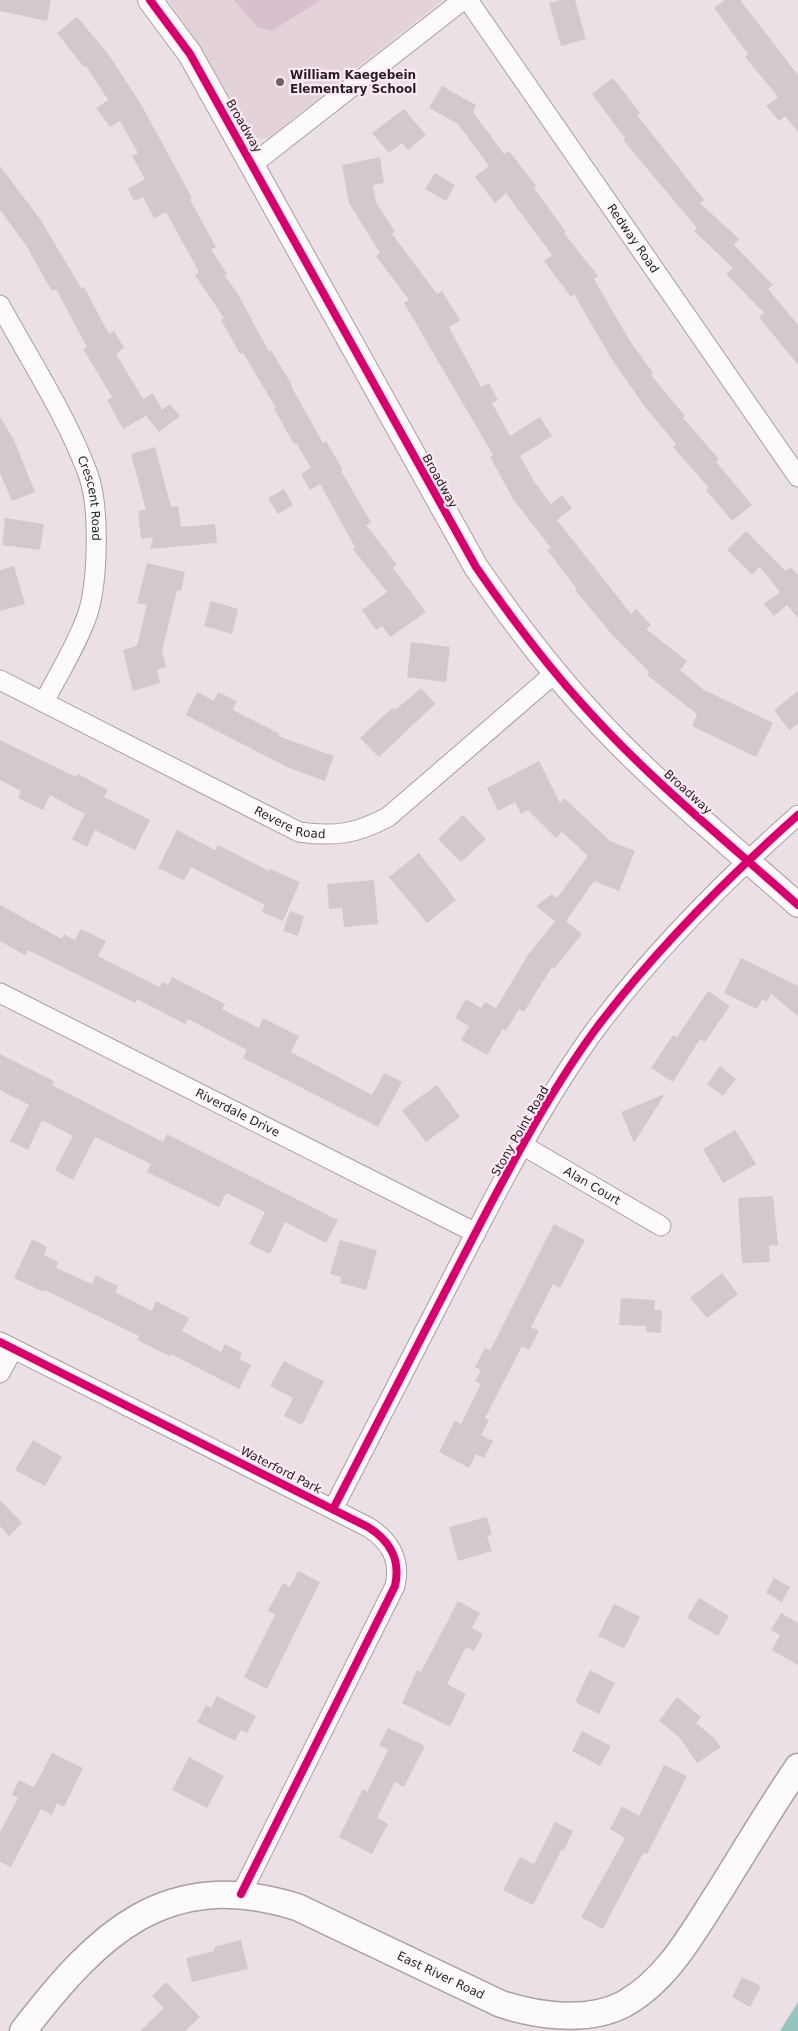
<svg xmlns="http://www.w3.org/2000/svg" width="798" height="2031" font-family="'DejaVu Sans',sans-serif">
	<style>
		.built { fill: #e4d2da }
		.green { fill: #d9c0cd }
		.water { fill: #94c6bf }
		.building { fill: #d2c9cd }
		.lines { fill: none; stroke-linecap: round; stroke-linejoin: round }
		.minor-casing { stroke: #a79fa2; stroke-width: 21 }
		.tertiary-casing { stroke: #a79fa2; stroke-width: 26 }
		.secondary-casing { stroke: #a79fa2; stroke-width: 29 }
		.minor { stroke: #fcfafb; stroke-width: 19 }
		.tertiary { stroke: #fcfafb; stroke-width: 24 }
		.secondary { stroke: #fcfafb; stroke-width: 26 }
		.cycleway-casing { stroke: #fce9f3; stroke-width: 11 }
		.cycleway { stroke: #d6006c; stroke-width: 8 }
		.poi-dot { fill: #6a6266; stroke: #fce9f3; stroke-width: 2 }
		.labels { text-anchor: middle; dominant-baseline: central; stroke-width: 4.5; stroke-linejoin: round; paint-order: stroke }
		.poi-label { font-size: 12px; font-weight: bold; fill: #251e22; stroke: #fce9f3; text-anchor: start }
		.street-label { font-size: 12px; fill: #251e22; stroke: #fce9f3 }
	</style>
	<rect width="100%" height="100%" fill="#ebe0e5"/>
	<!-- built -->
	<path class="built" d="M168 0H443L269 138 262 139 250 134 207 57Z"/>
	<!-- green -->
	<path class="green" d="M234 0H321L272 31 257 27Z"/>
	<!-- water -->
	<path class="water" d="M798 2002V2031H780Z"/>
	<!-- building -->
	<path class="building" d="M0 0H51L47 21 0 11Z
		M560 0H575L586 39 561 46 549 3Z
		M725 0H740L798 75V132L785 116 779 121 766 106 778 97 745 57 748 54 714 8Z
		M77 17 109 55 142 106 192 198 190 200 216 247 211 250 227 274 225 276 238 294 269 352 271 350 292 385 291 386 323 443 326 441 343 470 341 471 371 522 366 525 397 565 393 568 426 612 390 637 382 626 376 630 362 610 387 592 353 549 355 547 320 484 310 490 301 474 311 468 296 443 294 444 274 409 276 408 243 353 240 354 221 320 224 318 195 275 199 272 166 212 154 218 143 197 134 201 128 189 145 179 132 156 138 153 120 121 110 127 96 108 108 100 86 66 84 67 57 33Z
		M613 78 640 113 637 115 704 200 700 203 739 239 734 245 773 285 768 289 798 325V365L759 317 764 313 726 274 733 268 694 231 697 228 623 140 625 138 592 94Z
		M442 86 476 105 473 112 504 154 509 151 536 186 534 188 566 232 564 233 598 276 594 279 630 341 653 373 651 375 685 416 683 418 719 459 716 462 752 505 732 521 706 490 709 488 673 447 676 444 645 407 611 358 574 294 571 297 544 261 552 255 506 193 495 203 475 177 489 166 458 124 429 108Z
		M404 109 426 135 408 150 402 143 389 153 372 133Z
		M380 157 384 183 373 185 376 202 395 232 392 234 437 294 442 291 460 320 449 327 481 387 489 383 498 400 492 403 510 436 540 417 552 436 520 456 535 483 551 504 562 495 572 508 557 520 631 614 636 609 651 625 646 629 687 661 680 670 704 690 773 723 756 757 692 726 697 714 647 675 649 672 613 636 575 590 577 589 547 550 551 548 513 499 490 457 493 455 404 303 409 300 376 256 380 253 349 203 342 165Z
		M0 166 40 219 81 288 84 287 109 334 114 331 124 348 116 354 143 399 153 393 162 410 170 404 180 416 159 432 146 416 123 429 107 400 112 397 83 349 87 347 56 289 52 291 30 253 31 252 0 210Z
		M435 173 455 185 446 201 425 189Z
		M0 417 14 440 35 492 12 501 0 473Z
		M155 447 171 507 178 506 181 527 215 524 217 543 150 549 153 537 141 539 138 511 146 510 131 454Z
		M284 489 293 505 278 514 268 498Z
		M5 518 44 524 40 550 2 545Z
		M746 531 786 571 791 567 798 575V618L787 605 774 616 764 604 780 592 760 567 752 575 727 550Z
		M147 563 185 572 181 591 177 590 162 651 166 667 157 670 160 683 133 691 123 650 137 646 147 605 137 603Z
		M14 566 25 604 0 611V570Z
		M211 601 238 609 232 634 204 626Z
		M411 642 450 647 446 682 407 677Z
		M421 688 435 704 379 757 360 738 384 715 393 708 395 710Z
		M798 691V724L789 730 774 710Z
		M197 692 214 701 218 692 237 701 233 710 280 734 278 736 334 756 325 781 287 767 186 715Z
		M0 740 76 777 78 774 108 790 104 797 150 820 135 850 95 830 87 847 72 839 85 814 50 795 43 810 18 798 21 791 0 780Z
		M539 761 560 803 564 798 610 841 635 851 619 891 594 881 566 921 582 934 554 969 552 967 524 1012 519 1009 506 1031 503 1029 487 1055 461 1040 469 1026 455 1018 466 999 481 1008 485 1002 496 1008 528 955 555 921 536 906 552 894 557 898 588 856 562 832 556 838 528 810 521 814 515 802 498 811 487 788Z
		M463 815 486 839 461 862 438 839Z
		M177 830 215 850 218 845 269 871 270 869 300 882 283 921 262 912 265 905 191 867 184 881 158 868Z
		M419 853 456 900 427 923 389 877Z
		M374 880 378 924 344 927 342 908 329 909 327 884Z
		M0 905 62 939 64 934 75 940 81 929 106 941 98 956 160 987 162 982 168 985 172 977 225 1004 222 1009 259 1028 263 1018 299 1036 291 1052 372 1095 384 1073 402 1082 378 1127 243 1058 247 1050 188 1019 185 1024 137 999 135 1003 28 950 25 955 0 941Z
		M290 911 304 916 298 936 283 931Z
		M741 958 798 986V1016L771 994 767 1002 762 999 757 1009 724 993Z
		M708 991 730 1006 705 1042 700 1039 673 1082 651 1068 673 1035 677 1037Z
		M0 1054 54 1081 52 1085 163 1142 167 1134 338 1220 326 1243 285 1222 270 1254 249 1244 265 1212 226 1193 219 1207 147 1172 151 1164 95 1137 73 1180 55 1170 73 1136 42 1120 28 1150 10 1141 29 1105 0 1090Z
		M720 1066 736 1079 723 1096 707 1084Z
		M437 1085 460 1117 426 1142 402 1110Z
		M665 1094 634 1143 621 1112Z
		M735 1130 756 1164 723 1183 703 1149Z
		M773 1196 778 1245 769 1246 770 1262 742 1263 738 1198Z
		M554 1224 585 1240 560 1288 553 1284 531 1327 539 1331 529 1350 522 1346 485 1418 489 1420 481 1435 493 1441 484 1458 476 1454 469 1468 439 1452 455 1421 461 1424 481 1384 475 1381 481 1370 475 1367 485 1348 490 1351Z
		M32 1239 47 1247 44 1255 58 1262 56 1268 92 1284 96 1275 118 1286 115 1292 152 1311 156 1301 189 1318 182 1331 221 1352 225 1344 242 1353 239 1359 251 1365 239 1389 171 1354 169 1356 137 1340 139 1336 45 1290 44 1292 14 1278Z
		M340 1240 377 1250 366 1290 340 1283 341 1277 330 1274Z
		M722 1273 738 1294 707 1318 690 1298Z
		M621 1298 655 1300 654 1310H662L661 1333 646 1332V1326L619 1325Z
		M284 1361 324 1381 302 1425 284 1416 293 1398 270 1386Z
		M33 1440 62 1457 45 1486 15 1470Z
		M0 1500 22 1523 9 1536 0 1526Z
		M487 1517 492 1535 487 1536 492 1551 458 1561 449 1527Z
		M298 1571 320 1582 267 1689 244 1677 275 1615 268 1611 283 1583 290 1587Z
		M774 1578 790 1587 782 1602 766 1593Z
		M699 1598 729 1616 718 1636 687 1618Z
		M458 1601 480 1613 472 1628 483 1634 474 1651 466 1647 447 1684 466 1694 450 1727 402 1703 417 1670 421 1672Z
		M614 1604 640 1617 624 1649 598 1636Z
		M781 1613 798 1623V1665L772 1650 780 1635 771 1630Z
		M590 1670 615 1683 599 1714 575 1702Z
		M217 1696 256 1716 247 1733 241 1730 235 1741 197 1722 206 1705 211 1708Z
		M677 1697 701 1717 696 1723 714 1738 721 1747 697 1763 680 1738 659 1721Z
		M388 1728 425 1746 404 1787 395 1782 377 1818 388 1824 372 1854 339 1837 363 1789 367 1792 388 1750 379 1745Z
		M582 1731 611 1746 600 1766 572 1751Z
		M52 1753 83 1768 64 1807 57 1803 52 1815 41 1809 11 1867 0 1862V1832L18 1798 12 1795 19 1780 34 1787Z
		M189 1757 224 1776 207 1808 172 1790Z
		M664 1765 687 1776 647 1854 643 1853 603 1929 581 1917 625 1838 610 1829 622 1806 639 1816Z
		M555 1822 573 1831 564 1850 562 1849 533 1905 503 1890 520 1857 534 1864Z
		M241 1940 248 1969 192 1982 186 1958 215 1951 214 1947Z
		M742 1977 761 1986 750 2007 732 1997Z
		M166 1982 200 2017 185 2031H140L164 2008 152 1996Z"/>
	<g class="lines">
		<defs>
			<g id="minor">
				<path id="s1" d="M468 0 798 477"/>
				<path d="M253 164 463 0"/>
				<path id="s2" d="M0 305C30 360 66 415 88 474 100 506 98 580 88 613 79 641 58 675 44 702"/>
				<path id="s3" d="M0 680 299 832C335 837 356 834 388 817L555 673"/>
				<path id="s4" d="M0 993 476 1233"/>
				<path id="s5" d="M524 1146 661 1226"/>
				<path d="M0 1342 368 1527C390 1541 401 1559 395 1586L241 1894"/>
				<path d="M0 1373 13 1349"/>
				<path d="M333 1509C376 1425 420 1341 463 1257 503 1180 544 1100 595 1030 654 951 725 880 798 815"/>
			</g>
			<path id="tertiary" d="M150 0 190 54 476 567C509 615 544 662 583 705 648 778 725 840 798 905"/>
			<g id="secondary">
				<path id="s6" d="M23 2031C98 1934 165 1866 297 1907L501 2004C538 2016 588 2023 624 2004 669 1979 694 1930 721 1889 746 1848 771 1807 798 1767"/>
			</g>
		</defs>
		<!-- minor casing -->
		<use href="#minor" class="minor-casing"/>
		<!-- tertiary casing -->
		<use href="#tertiary" class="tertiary-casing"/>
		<!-- secondary casing -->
		<use href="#secondary" class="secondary-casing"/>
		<!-- minor -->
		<use href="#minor" class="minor"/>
		<!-- tertiary -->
		<use href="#tertiary" class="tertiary"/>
		<!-- secondary -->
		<use href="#secondary" class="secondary"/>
		<defs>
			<path id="cycleway" d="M150 0 190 54 476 567C509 615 544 662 583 705 648 778 725 840 798 905
				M0 1342 368 1527C390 1541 401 1559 395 1586L241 1894
				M333 1509C376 1425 420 1341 463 1257 503 1180 544 1100 595 1030 654 951 725 880 798 815"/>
		</defs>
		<!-- cycleway casing -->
		<use href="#cycleway" class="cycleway-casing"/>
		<!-- cycleway -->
		<use href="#cycleway" class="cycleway"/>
	</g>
	<!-- markers -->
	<circle class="poi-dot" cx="280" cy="82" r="5"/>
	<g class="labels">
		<!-- poi labels -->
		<g class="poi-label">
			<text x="290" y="75">William Kaegebein<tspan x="290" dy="14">Elementary School</tspan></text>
		</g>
		<!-- street labels -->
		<g class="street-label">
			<text transform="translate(244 126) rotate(60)">Broadway</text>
			<text stroke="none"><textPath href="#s1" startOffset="290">Redway Road</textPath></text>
			<text transform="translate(440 481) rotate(61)">Broadway</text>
			<text stroke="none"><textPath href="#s2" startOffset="215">Crescent Road</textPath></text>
			<text transform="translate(688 792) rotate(42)">Broadway</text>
			<text stroke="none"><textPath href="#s3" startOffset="324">Revere Road</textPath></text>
			<text stroke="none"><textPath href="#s4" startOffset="266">Riverdale Drive</textPath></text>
			<text transform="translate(520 1131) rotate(-60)">Stony Point Road</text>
			<text stroke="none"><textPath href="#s5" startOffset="79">Alan Court</textPath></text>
			<text transform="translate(281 1470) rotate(27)">Waterford Park</text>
			<text stroke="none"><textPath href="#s6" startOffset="486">East River Road</textPath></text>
		</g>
	</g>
</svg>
